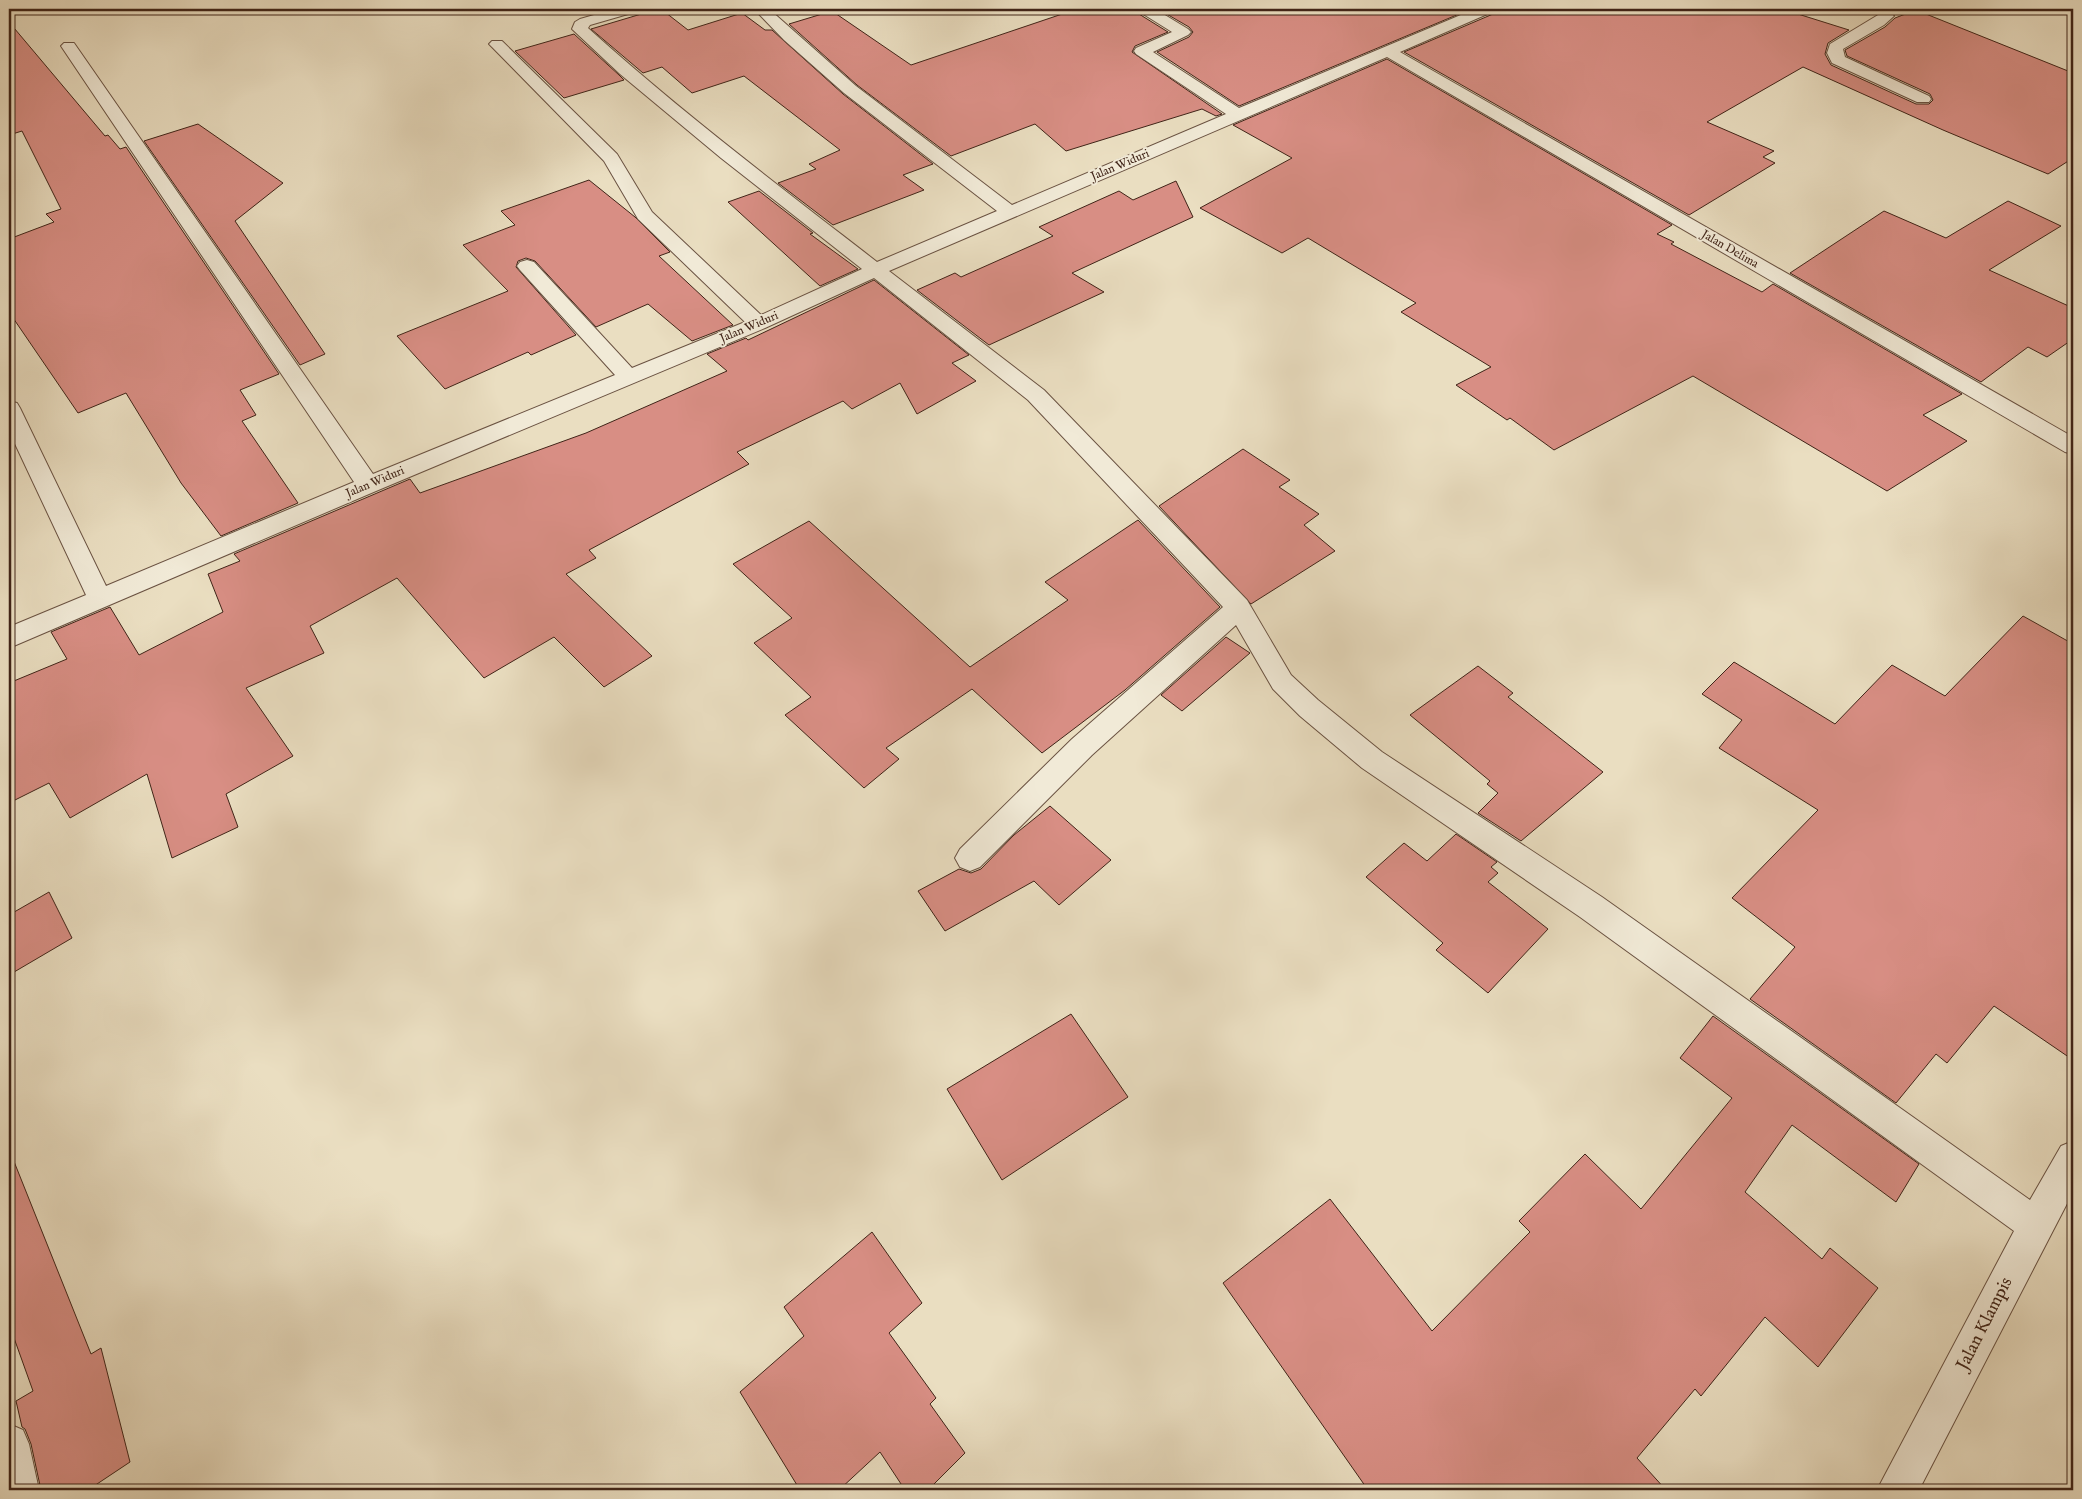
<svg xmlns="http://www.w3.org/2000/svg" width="2082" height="1499" font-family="'IM FELL English',serif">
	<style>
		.building { fill: #d88e84; stroke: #402418 }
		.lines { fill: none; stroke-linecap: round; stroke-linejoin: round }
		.street-casing { stroke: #6a5242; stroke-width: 2 }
		.street { fill: #f1ead7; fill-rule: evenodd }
		.labels { text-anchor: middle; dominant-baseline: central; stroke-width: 4; stroke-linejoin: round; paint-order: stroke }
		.far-street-label { font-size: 12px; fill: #402418; stroke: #f1ead7 }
		.near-street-label { font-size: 18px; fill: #402418; stroke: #f1ead7 }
	</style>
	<rect width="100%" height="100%" fill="#eadec1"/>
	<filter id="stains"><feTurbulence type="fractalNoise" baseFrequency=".004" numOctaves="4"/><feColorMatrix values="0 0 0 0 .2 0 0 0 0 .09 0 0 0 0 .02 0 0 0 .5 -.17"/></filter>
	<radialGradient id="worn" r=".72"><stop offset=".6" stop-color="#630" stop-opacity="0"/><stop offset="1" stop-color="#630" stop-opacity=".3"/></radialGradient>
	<!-- building -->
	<path class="building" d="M658 9H661L688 30 742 13 765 30H772L843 94 933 164 903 175 924 190 833 225 778 183 816 169 809 164 840 150 744 76 692 93 662 67 643 73 591 29Z
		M1077 9H1136L1139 14 1168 32 1135 46 1132 52 1222 114 1216 116 1202 109 1066 151 1035 124 951 156 857 85 789 24 832 11 911 65Z
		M1158 9H1471L1239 106 1157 52 1189 37 1193 32 1189 27Z
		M1496 9H1782L1849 30 1828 43 1825 54 1831 65 1916 104H1929L1933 100 1930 94 1847 56 1845 50 1885 27 1895 18 1916 10 2073 73V158L2048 174 1943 130 1803 67 1707 122 1774 151 1763 157 1775 163 1689 215 1404 52 1493 14Z
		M9 22 105 136 108 135 120 149 126 147 279 374 240 390 256 415 242 421 298 503 221 536 181 483 126 393 78 413 9 312V239L54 222 46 214 61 209 22 131 9 135Z
		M574 34 619 75 624 80 564 98 515 51Z
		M1387 59 1672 225 1657 234 1674 242 1671 244 1762 292 1773 284 1962 394 1923 415 1967 441 1887 491 1693 376 1554 450 1510 418 1507 420 1456 385 1491 367 1401 312 1416 303 1308 238 1282 253 1200 208 1292 158 1233 125Z
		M198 124 283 183 235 221 325 354 300 365 144 141Z
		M589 180 635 217 670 252 659 256 733 325 692 341 648 304 596 327 535 261 526 258 518 261 516 267 576 335 531 355 528 352 445 389 397 336 508 291 463 245 515 225 501 211Z
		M1176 181 1193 217 1072 273 1104 292 989 345 917 290 955 273 961 277 1053 236 1039 227 1119 191 1133 200Z
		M759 191 813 233 810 234 858 269 820 286 728 202Z
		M2008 201 2061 226 1989 270 2073 308V339L2047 357 2028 347 1981 382 1790 273 1884 211 1946 238Z
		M874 280 969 355 952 363 976 381 917 414 900 383 852 409 843 401 737 452 749 464 589 550 596 558 566 574 652 656 604 687 554 637 484 678 397 578 310 626 324 653 246 688 293 756 226 794 238 827 172 858 147 774 70 818 49 783 9 803V683L67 659 51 632 110 607 139 655 223 612 208 574 240 561 234 554 410 479 420 493 586 433 727 371 707 354 746 338 748 340Z
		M1243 449 1290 480 1279 487 1319 514 1304 525 1335 551 1251 604 1159 506Z
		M1138 520 1220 607 1125 690 1042 753 972 689 886 748 899 759 864 788 785 715 811 697 754 643 792 618 733 564 809 521 970 667 1068 600 1045 582Z
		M2023 616 2073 644V1060L1994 1006 1947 1063 1936 1054 1896 1103 1750 999 1795 947 1732 898 1818 810 1719 748 1742 720 1702 694 1734 662 1835 724 1892 665 1945 696Z
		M1226 637 1250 653 1182 711 1161 695Z
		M1478 666 1513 693 1508 697 1603 772 1521 841 1478 813 1498 793 1487 784 1490 781 1410 715Z
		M1050 806 1111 860 1059 905 1034 881 945 931 918 891 959 869 971 873 981 869 1014 835Z
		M1456 834 1497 862 1491 867 1498 873 1488 882 1548 929 1488 993 1436 950 1443 943 1366 877 1404 843 1427 861Z
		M49 892 72 938 9 975V915Z
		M1071 1014 1128 1097 1002 1180 947 1089Z
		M1713 1016 1919 1164 1896 1202 1792 1125 1745 1192 1822 1259 1830 1248 1878 1288 1818 1367 1765 1317 1701 1396 1695 1389 1637 1458 1666 1490H1368L1223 1283 1330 1199 1432 1331 1530 1232 1519 1221 1585 1154 1641 1209 1732 1098 1680 1058Z
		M9 1154H11L91 1354 101 1348 130 1462 88 1490H41L31 1444 25 1429 22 1427 16 1401 33 1391 9 1324Z
		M872 1232 922 1303 889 1333 936 1398 930 1404 965 1453 928 1490H905L880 1452 839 1490H800L740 1392 804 1336 784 1307Z"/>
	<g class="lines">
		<defs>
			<path id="street" d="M615 9H637L635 12 590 25 588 28C680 111 779 186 877 262L997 211 844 93 784 40 754 9H769L856 86 1012 205 1226 114 1136 54 1134 51 1136 48 1172 32 1140 12 1138 9H1155L1188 29 1191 32 1188 35 1153 52 1239 108 1475 9H1494L1492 12 1400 52 2073 437V454L2065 452 1387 57 889 271 1044 390 1247 600 1291 675 1318 700 1382 752 1602 897 2030 1200 2061 1146 2073 1141V1192L1919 1490H1877L2014 1231 1580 917 1362 768 1300 716 1273 689 1236 625 1092 755 980 867 970 871 960 867 955 858 960 849 1072 739 1223 607 1028 400 874 278 765 328 376 491 9 648V627L86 595 9 431V401L17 403 20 408 106 586 354 482 61 46 64 43H74L373 474 615 375 520 270 517 266 520 262 527 260 534 262 632 368 745 322 638 219 604 161 492 47 489 44 492 41H502L617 154 652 212 761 315 862 269 721 158 620 74 572 29 575 22 580 19Z
				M1870 9H1887L1894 16 1884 25 1843 49 1845 57 1929 96 1931 99 1929 102H1917L1832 63 1827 53 1830 44 1878 15Z
				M9 1424 23 1430 29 1444 39 1490H9Z"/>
		</defs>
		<!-- street casing -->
		<use href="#street" class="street-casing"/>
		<!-- street -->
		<use href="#street" class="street"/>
	</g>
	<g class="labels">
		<!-- far-street labels -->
		<g class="far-street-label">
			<text transform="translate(1120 165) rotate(-23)">Jalan Widuri</text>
			<text transform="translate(1730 249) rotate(30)">Jalan Delima</text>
			<text transform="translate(749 327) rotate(-23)">Jalan Widuri</text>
			<text transform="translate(375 482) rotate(-23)">Jalan Widuri</text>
		</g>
		<!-- near-street labels -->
		<g class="near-street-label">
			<text transform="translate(1985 1324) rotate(-63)">Jalan Klampis</text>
		</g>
	</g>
	<!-- margin -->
	<rect width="2082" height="1499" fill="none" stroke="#eadec1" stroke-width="30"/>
	<rect x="10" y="10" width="2062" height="1479" fill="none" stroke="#402418" stroke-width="2.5"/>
	<rect x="15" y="15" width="2052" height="1469" fill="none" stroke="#402418"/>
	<rect width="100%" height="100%" filter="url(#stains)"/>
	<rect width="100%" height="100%" fill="url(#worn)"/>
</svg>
